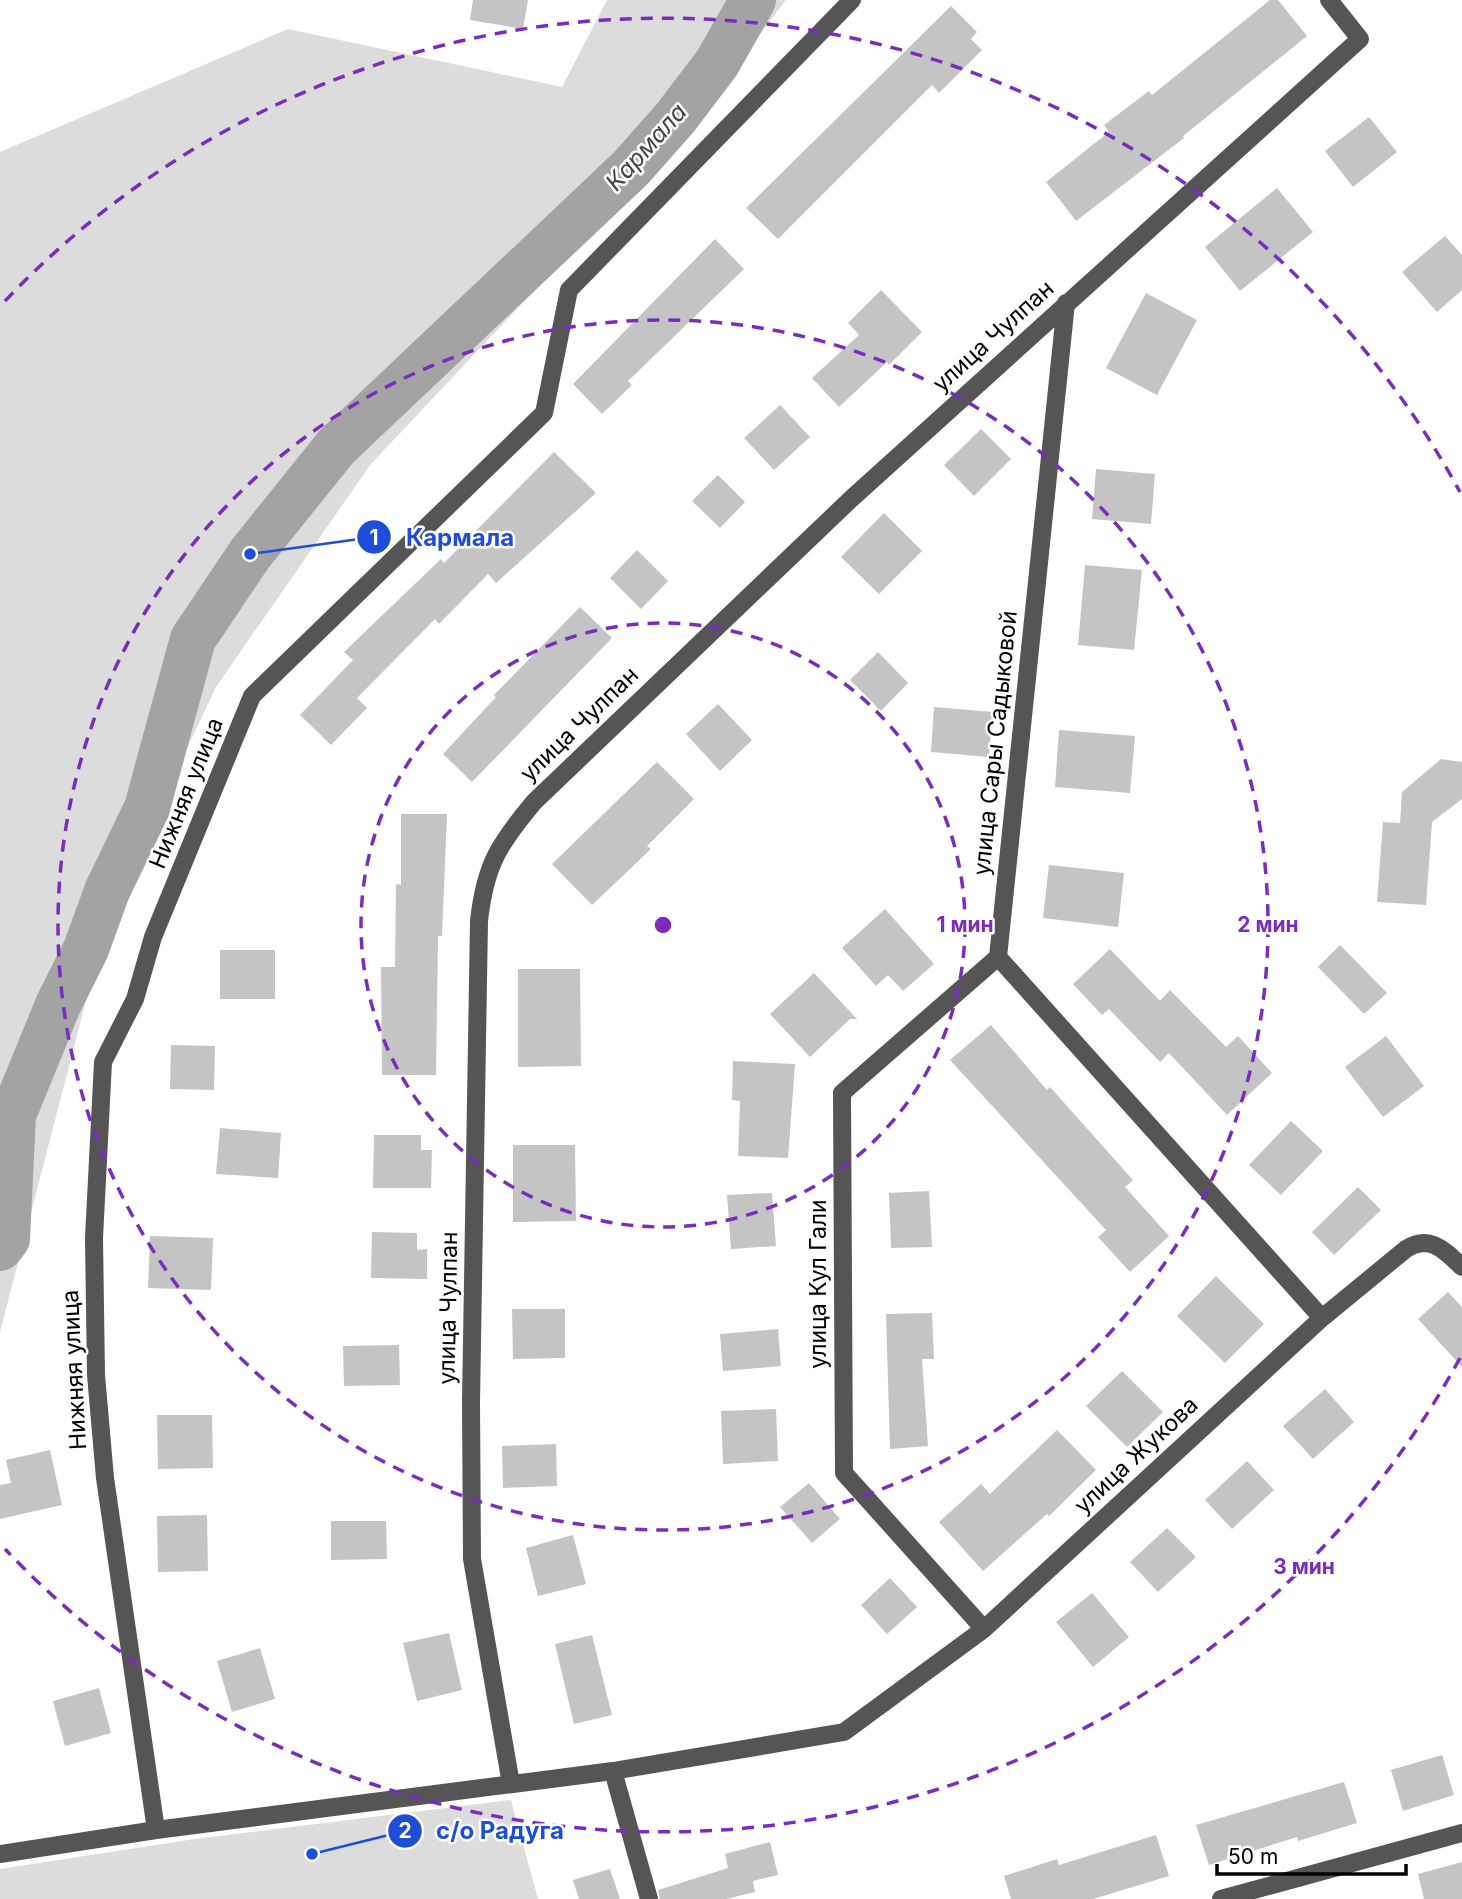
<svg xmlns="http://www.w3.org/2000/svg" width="1462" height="1899" font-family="Inter,sans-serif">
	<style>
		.green { fill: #dcdcdc }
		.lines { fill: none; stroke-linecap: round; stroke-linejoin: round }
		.river { stroke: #a3a3a3; stroke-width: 46 }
		.building { fill: #c4c4c4 }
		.minor { stroke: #555; stroke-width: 18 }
		.ring { fill: none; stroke: #7b2cbf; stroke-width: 3.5; stroke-dasharray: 12 9 }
		.labels { text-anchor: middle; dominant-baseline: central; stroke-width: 5; stroke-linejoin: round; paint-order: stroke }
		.street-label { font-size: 23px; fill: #000; stroke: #fff }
		.water-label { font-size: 24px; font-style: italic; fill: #444; stroke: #fff }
		.centre { fill: #7b2cbf; stroke: #fff; stroke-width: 3.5 }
		.ring-label { font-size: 21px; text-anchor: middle; font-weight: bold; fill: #7b2cbf; stroke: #fff; stroke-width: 5; stroke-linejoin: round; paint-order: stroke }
		.leader { fill: none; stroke: #1d4ed8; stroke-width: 2.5 }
		.callout-dot { fill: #1d4ed8; stroke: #fff; stroke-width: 2.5 }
		.mark-label { font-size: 21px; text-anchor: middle; font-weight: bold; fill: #fff }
		.callout-label { font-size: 24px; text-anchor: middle; font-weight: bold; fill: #1d4ed8; stroke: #fff; stroke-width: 5; stroke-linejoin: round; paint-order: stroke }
	</style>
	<rect width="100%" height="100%" fill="#fff"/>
	<!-- green -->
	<path class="green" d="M607 0H786L693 122 370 465 216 687 108 916 0 1332V152L288 29 562 87Z
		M511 1800 538 1899H0V1869L195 1839Z"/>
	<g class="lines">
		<!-- river -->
		<path class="river" d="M0 1248 7 1239 13 1115 58 1005 86 949 107 891 147 808 193 639 250 554 336 447 631 168 676 117 717 63 753 0"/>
	</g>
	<!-- building -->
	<path class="building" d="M473 0H528L523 29 470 20Z
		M1270 0H1278L1307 36 1183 136 1184 138 1076 221 1046 182 1109 132 1104 125 1149 91 1152 95Z
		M951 6 977 32 971 39 982 50 939 93 932 85 778 239 746 208Z
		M1369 117 1397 152 1353 187 1325 151Z
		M1277 188 1313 232 1240 291 1205 247Z
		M1445 236 1462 255V290L1437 312 1402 272Z
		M715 239 744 269 628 381 632 385 602 414 573 384Z
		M881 290 922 332 889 365 887 362 839 407 812 378 859 335 848 323Z
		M1146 293 1197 320 1157 395 1106 368Z
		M780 405 810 437 774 470 744 438Z
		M981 429 1011 459 974 496 944 465Z
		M554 452 596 493 496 583 488 574 439 624 435 619 357 698 367 708 331 745 300 715 353 660 344 652 441 559 444 563Z
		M1096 469 1155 474 1151 524 1092 519Z
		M718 475 745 502 720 528 692 501Z
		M884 513 922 551 879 594 841 557Z
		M637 550 668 581 641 609 610 578Z
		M1085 565 1142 570 1134 650 1078 645Z
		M580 607 612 638 472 782 443 754 496 697 494 695Z
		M878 652 908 683 881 711 850 680Z
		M718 704 752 740 720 771 686 734Z
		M934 707 993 712 989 757 931 752Z
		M1059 730 1135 736 1130 793 1055 787Z
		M1441 759 1462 762V799L1432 822 1426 905 1377 902 1383 822 1400 823 1402 792Z
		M657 762 694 799 647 846 651 849 592 905 552 864Z
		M401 814H447L442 936H438L436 1075H382L381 967H395L396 884 401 885Z
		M1049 865 1124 873 1118 927 1043 918Z
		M885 909 934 964 903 991 888 975 876 986 842 948Z
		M1340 945 1387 993 1364 1014 1318 967Z
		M1110 949 1160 1001 1170 990 1226 1047 1238 1036 1272 1073 1227 1115 1169 1053 1160 1062 1109 1009 1102 1015 1073 984Z
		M220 950H275V999H220Z
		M518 969H580L581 1066 518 1067Z
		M814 973 857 1019H850L810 1057 770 1014Z
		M991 1025 1047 1090 1050 1087 1133 1180 1125 1187 1169 1236 1130 1272 1098 1237 1106 1230 950 1060Z
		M1386 1036 1424 1086 1383 1117 1345 1067Z
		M171 1045 215 1046 214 1090 170 1089Z
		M733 1061 795 1064 788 1158 738 1156 740 1101 732 1100Z
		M1291 1121 1323 1151 1281 1195 1249 1165Z
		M220 1128 281 1133 278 1178 216 1174Z
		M374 1135H421V1150H432L431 1188H373Z
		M513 1145H575L576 1221 513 1222Z
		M1358 1187 1381 1210 1334 1255 1312 1232Z
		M929 1191 932 1247 891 1248 889 1193Z
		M772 1193 776 1246 731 1249 727 1195Z
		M372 1232 417 1233V1250L427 1249V1279L371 1278Z
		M150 1236 213 1238 211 1290 148 1288Z
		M1216 1276 1264 1324 1225 1363 1177 1316Z
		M1448 1292 1462 1307V1367L1418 1319Z
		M512 1309H565V1358L513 1359Z
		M932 1313 934 1359H922L928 1446 890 1449 886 1314Z
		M778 1329 781 1366 723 1371 720 1334Z
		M399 1345 400 1385 344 1386 343 1346Z
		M1122 1371 1163 1412 1127 1447 1086 1406Z
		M1325 1389 1354 1422 1313 1459 1283 1426Z
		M776 1409 778 1461 723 1464 721 1411Z
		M157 1415H212L213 1468 158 1469Z
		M1057 1430 1096 1470 1049 1516 1047 1514 983 1571 939 1522 981 1484 990 1494Z
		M556 1444 557 1486 503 1488 502 1446Z
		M50 1450 62 1505 0 1519V1485L11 1483 6 1460Z
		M1247 1461 1274 1490 1232 1529 1205 1500Z
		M809 1483 840 1519 812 1543 780 1507Z
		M207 1515 208 1571 158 1572 157 1516Z
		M331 1521H386L387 1559 331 1560Z
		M1167 1528 1196 1557 1158 1592 1130 1562Z
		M573 1535 586 1584 538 1596 526 1548Z
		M890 1578 917 1607 887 1634 861 1605Z
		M1092 1593 1129 1637 1093 1667 1056 1622Z
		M449 1633 462 1690 417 1701 403 1643Z
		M592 1635 612 1715 574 1724 555 1644Z
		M260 1648 275 1699 232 1712 217 1661Z
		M99 1688 111 1733 65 1746 53 1701Z
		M1442 1755 1454 1795 1403 1811 1391 1770Z
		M1344 1782 1357 1823 1298 1841 1297 1837 1209 1865 1196 1825Z
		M1156 1835 1169 1876 1093 1899H1011L1004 1876 1057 1859 1059 1865Z
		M770 1842 778 1875 753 1881 755 1892 726 1899H660L658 1890 728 1868 725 1854Z
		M1462 1862V1899H1424L1418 1874Z
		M610 1869 620 1899H579L573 1880Z"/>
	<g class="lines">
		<!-- minor -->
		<path class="minor" d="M1066 303 998 957 1322 1318
			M984 1629 844 1473 842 1093 998 957
			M613 1771 649 1899
			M511 1784 472 1559 471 1402 479 921C485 865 499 844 534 802L851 499 1360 39 1329 0
			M156 1830 105 1478 96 1375 94 1238 103 1062 135 999 153 937 252 696 544 413 569 290 852 0
			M0 1854 156 1830 613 1771 844 1732 984 1629 1322 1318 1406 1249C1430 1234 1444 1250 1462 1267
			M1221 1899 1462 1833"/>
	</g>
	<!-- distance rings -->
	<g class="ring">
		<circle cx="663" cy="925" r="302"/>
		<circle cx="663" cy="925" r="605"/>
		<path d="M1460 1358A907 907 0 0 1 5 1549M5 301A907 907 0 0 1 1460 492"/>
	</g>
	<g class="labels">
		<!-- street labels -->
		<g class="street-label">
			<text transform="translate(993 336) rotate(-42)">улица Чулпан</text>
			<text transform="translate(579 724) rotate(-44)">улица Чулпан</text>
			<text transform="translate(995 743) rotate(-84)">улица Сары Садыковой</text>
			<text transform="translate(186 793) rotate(-68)">Нижняя улица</text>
			<text transform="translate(818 1284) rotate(-90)">улица Кул Гали</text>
			<text transform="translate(448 1308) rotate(-89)">улица Чулпан</text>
			<text transform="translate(74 1370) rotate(-93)">Нижняя улица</text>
			<text transform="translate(1136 1455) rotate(-43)">улица Жукова</text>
		</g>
		<!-- water labels -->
		<g class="water-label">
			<text transform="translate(646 147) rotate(-48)">Кармала</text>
		</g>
	</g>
	<circle cx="663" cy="925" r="10" class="centre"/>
	<g class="ring-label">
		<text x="965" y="932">1 мин</text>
		<text x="1268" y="932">2 мин</text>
		<text x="1304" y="1574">3 мин</text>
	</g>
	<!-- callouts -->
	<path class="leader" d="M250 554L374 537M312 1854L405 1831"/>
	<g class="callout-dot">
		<circle cx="250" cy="554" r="7"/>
		<circle cx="312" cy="1854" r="7"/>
		<circle cx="374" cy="537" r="18"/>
		<circle cx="405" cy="1831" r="18"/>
	</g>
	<g class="mark-label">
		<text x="374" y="545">1</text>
		<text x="405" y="1838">2</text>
	</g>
	<g class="callout-label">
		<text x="460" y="546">Кармала</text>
		<text x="500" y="1839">с/о Радуга</text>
	</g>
	<!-- scale -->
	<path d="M1217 1864v10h189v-10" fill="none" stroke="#000000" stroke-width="3.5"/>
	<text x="1228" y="1864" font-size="21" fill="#000000" stroke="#ffffff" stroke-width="5" paint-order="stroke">50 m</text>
</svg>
